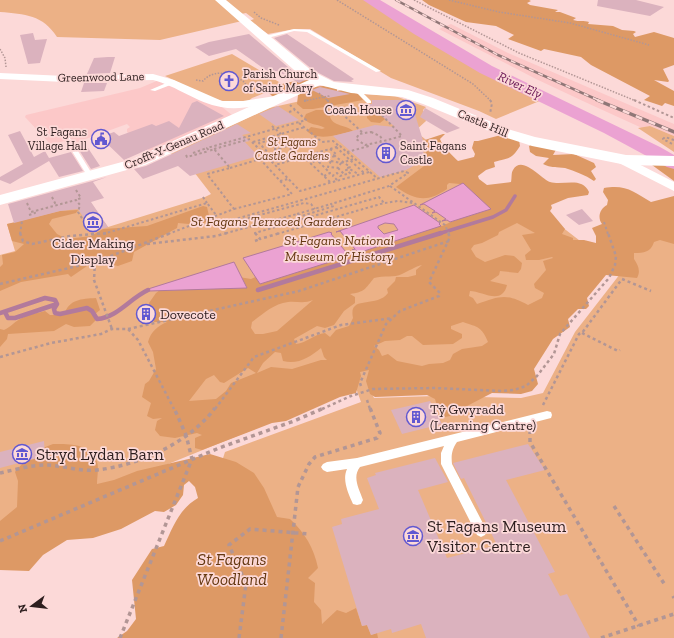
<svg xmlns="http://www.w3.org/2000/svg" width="674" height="638" font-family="'Zilla Slab',serif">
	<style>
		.built { fill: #fcc8c8 }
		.green { fill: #ecb186 }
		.forest { fill: #dd9965; fill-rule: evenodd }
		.water { fill: #eba2d2; stroke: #b27a9c; fill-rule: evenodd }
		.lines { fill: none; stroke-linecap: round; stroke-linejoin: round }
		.stream-far1 { stroke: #b27a9c; stroke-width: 3.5 }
		.stream { stroke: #b27a9c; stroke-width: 4.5 }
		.river { fill: #eba2d2; fill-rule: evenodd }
		.building { fill: #dbb2be }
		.path-far3 { stroke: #b29695; stroke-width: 1.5; stroke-dasharray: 1.5 1.5; stroke-linecap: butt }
		.path-far2 { stroke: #b29695; stroke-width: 2; stroke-dasharray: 2.5 2.5; stroke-linecap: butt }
		.path-far1 { stroke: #b29695; stroke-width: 2.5; stroke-dasharray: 3 3; stroke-linecap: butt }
		.path { stroke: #b29695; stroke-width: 3.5; stroke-dasharray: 4 4; stroke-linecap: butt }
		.service { fill: #fff; fill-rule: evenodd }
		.minor { fill: #fff; fill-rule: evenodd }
		.tertiary { fill: #fff; fill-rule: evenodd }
		.rail-far1-casing { stroke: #907777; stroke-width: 2.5 }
		.rail-casing { stroke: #907777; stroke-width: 3.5 }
		.rail-far1 { stroke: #fcd9d8; stroke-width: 1.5; stroke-dasharray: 5; stroke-linecap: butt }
		.rail { stroke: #fcd9d8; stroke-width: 2.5; stroke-dasharray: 7; stroke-linecap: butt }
		.labels { text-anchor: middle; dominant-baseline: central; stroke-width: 3.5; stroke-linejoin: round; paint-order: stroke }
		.far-poi-label { font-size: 12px; fill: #2d1e1e; stroke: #fcd9d8; text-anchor: start }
		.far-street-label { font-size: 12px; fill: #2d1e1e; stroke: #fcd9d8 }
		.far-park-label { font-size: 12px; font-style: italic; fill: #653811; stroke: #fcd9d8 }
		.far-water-label { font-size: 13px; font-style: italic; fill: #6a1655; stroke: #fcd9d8 }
		.park-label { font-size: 14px; font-style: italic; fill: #653811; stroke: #fcd9d8 }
		.poi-label { font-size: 14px; fill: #2d1e1e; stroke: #fcd9d8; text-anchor: start }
		.near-poi-label { font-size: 17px; fill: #2d1e1e; stroke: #fcd9d8; text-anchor: start }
		.near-park-label { font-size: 17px; font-style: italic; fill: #653811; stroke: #fcd9d8 }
	</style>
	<rect width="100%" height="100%" fill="#fcd9d8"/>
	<!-- built -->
	<path class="built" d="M451 24 508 53 674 124V136L650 126 642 128 585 102 536 79 439 29Z
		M159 80 222 107 232 115 151 153 127 132V129L130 127 127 124 72 144 67 145 64 141 51 145 25 117 26 115 140 88Z"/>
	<!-- green -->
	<path class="green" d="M0 0H216L242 21 160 40 57 37C43 15 25 14 0 12Z
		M225 0H366L454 57 542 100 496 119 479 111 391 78 310 29H295L268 34 249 21 254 19 246 13 241 14Z
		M232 54 284 85 252 98C249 101 246 101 241 102 212 104 190 87 165 76Z
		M363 94 395 96 426 107 423 110 426 121 415 131 496 196 540 210 610 264 516 381 368 385 374 398 435 396 521 398 543 393 575 332 627 265 619 250 674 210V638H165L225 452 361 402 356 388 0 532V255L15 251 7 224 14 223 79 186 108 227 205 197 211 194 194 172 171 154 269 108 323 96Z
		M650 126 674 136V152L638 128Z"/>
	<!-- forest -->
	<path class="forest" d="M422 0H529L531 1 527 3 530 5 558 10 555 12H560L576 18 573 20C579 22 584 20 589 22L588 24 613 26 622 30 634 31 636 32 633 34 635 37 654 32 674 38V65L663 69 669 81 668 82 654 80 674 91V106L665 103 662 106 644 100 650 96 591 65 581 57 544 49 541 51 508 39 514 35 496 26 466 22 429 5Z
		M308 80H310L311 87 323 86 337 88V91L342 90 359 94 363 100 313 109H303L297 104 298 95 273 97 269 93C278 82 294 81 308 80Z
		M364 107H369L374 111 380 112 385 119 380 123 371 122 367 118V114L362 111Z
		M316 110H326L331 115 330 117C334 127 345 124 353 131 341 134 317 142 307 131L311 127 322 129 325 128C317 123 309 126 304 118L306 114Z
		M443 134H445L440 139C442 146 453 156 458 161L474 157 475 154 472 148 474 141H478L501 135 519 140 520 146C511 160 509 158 494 162L495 167 486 170 478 176 479 179 487 185 511 182C512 178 511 173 513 170 522 154 542 180 550 182 563 186 582 176 589 192L588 195 568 198 551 205 552 208 550 211 565 229 562 234 573 238V240H584L596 243V236L592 228 602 224C597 217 600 209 607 205L608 200 603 192 604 188C626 184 634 192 651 202L674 196V244L660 240 654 242C651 252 644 253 634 253V259C638 265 641 271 637 278L606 275 587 298 589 306 586 309H578L568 319 570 327 553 339 534 369 538 384 532 391 521 394 492 393 467 406 460 414 445 417 437 406 435 399 427 395 375 397 370 394 366 381 369 370 360 372 361 376 356 393 340 397 286 421 272 423 202 450 195 448V438L202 435 197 433 175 438 160 436 155 430 157 421 162 418 153 419 147 416 151 403 142 397 145 384 149 381 156 369 153 352 148 342C151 331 158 326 167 322H154L149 303 156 293 168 284 239 277 251 279 262 274 341 255 362 245 436 225 442 226 462 217 465 187 460 184 449 183 447 185V189C427 203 415 200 396 187L424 166 427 145 425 140ZM517 223 535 233 522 235 531 250 525 255 526 260H539L552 257 553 258 543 261 546 270 534 284 535 288 544 293 542 298 528 305C506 293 500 296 477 304L473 298 469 296 470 291C482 291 502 306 507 285L490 281 499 275 500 271 518 273 521 269 522 263 514 256 505 255 485 262 476 257 471 249 474 245 482 243 498 235 499 232ZM422 265 416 270V275L408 277H396L395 281 387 289 388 293C376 309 348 294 353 318L349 326 336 330 330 337 325 333C314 334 307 343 296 344L294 339 317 326 325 328 334 325 344 311 355 303V297L350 294C365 292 365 289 374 278 384 275 394 278 402 274 409 271 414 267 422 265ZM313 300 277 331 263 334H255L251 328 252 322C263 314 273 304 288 302 297 301 304 304 313 300ZM463 322C478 327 482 327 488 342L482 346 462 349 453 354 450 360 443 363 429 364 422 366 397 361 388 354 382 356 379 350 374 346 385 341 400 340 407 336H412L423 345 453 344 462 338V334L451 329V326ZM321 348 324 357 327 360H321L292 369 271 367 257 373 263 363 275 352 281 353 283 361C298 365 310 357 321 348ZM248 368 256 373 231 383 226 391 216 399 189 401 206 379 214 375 220 382 224 383Z
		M534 143 557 148 553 155 574 154 594 163 596 167 591 171 596 179 594 181C585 175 575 171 565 168 557 167 551 168 543 164L549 158 536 156 530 152 529 146Z
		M667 163 674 167V181L652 165Z
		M203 206 207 207 210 220 200 225 178 223 177 228 134 252 132 261 118 266 109 264 87 266 71 277 68 274 21 282 0 291V267L3 264 2 255 15 252 24 244 12 241 7 224 60 211 78 210 76 213 52 219 49 224 57 234 67 239 91 236 103 229 147 226Z
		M96 298 100 310 95 314V321L90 326 74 327 66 324 54 331 8 334 7 339 0 347V329L4 330C11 327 15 321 22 318 29 314 38 313 45 311L50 315H64C69 299 81 299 96 298Z
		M53 444C69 444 90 443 97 462 99 468 97 477 97 484L114 480 137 471 210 454 236 462 254 473 264 488 277 517 290 519C305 533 314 548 318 568L308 578 315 583 314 602 321 610 322 624 337 610 346 613 356 608 362 626 367 625 371 635 377 633 378 638H117L127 631 136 619 132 580 152 549 164 546C173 527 179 509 198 498L195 487 189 481 184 485 183 495 176 505 164 512 155 511 121 529 93 538 67 540 43 555 29 571 0 570V521L17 507 18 481 15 472C25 460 37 449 53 444Z"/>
	<!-- water -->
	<path class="water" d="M463 183 491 209 450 222 447 220 442 221 446 219 436 212 432 213 435 211 424 204 420 205Z
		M414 205 440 223 439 224 441 226 358 253 356 250H352L355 249 349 242 346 243 348 241 340 231 336 232ZM385 223 394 224 398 230 384 234 378 228V226Z
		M329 232 332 233 331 234 346 252H348L349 256 260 284 243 258Z
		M234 262 247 288 149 291 148 289Z"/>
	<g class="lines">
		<!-- stream-far1 -->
		<path class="stream-far1" d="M438 234 493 217 506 210 515 196"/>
		<!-- stream -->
		<path class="stream" d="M258 290 441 233
			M5 312 8 318H15L57 304
			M0 313 45 298 55 300 57 304 54 309 55 313 60 314 87 308 92 311 97 319C118 317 129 299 148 290"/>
		<!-- river -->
		<path class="river" d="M363 0H380L492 66 660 147 674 155V169L667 167 604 133 480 73 414 34Z"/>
	</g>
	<!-- building -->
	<path class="building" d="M598 0H636L664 7 650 16 597 6Z
		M33 33 35 40 47 39 40 63 28 64 20 35Z
		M249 34 301 78 305 80 299 83 277 71 270 73 236 49 209 56 195 47 209 42Z
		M287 34 354 79 351 81 354 82 334 81 313 70 274 38Z
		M108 57H115L110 73 87 74 94 58Z
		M84 83H107L104 91 81 92Z
		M320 87 350 94 328 98 312 90Z
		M372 100H402L414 111 425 147 423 148 424 156 419 163 406 170 380 177 333 136 375 125 395 127 367 104H372Z
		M197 101 224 116 124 160 100 137 114 132 119 136 152 124 156 126 169 121 179 128 192 103Z
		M278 106 299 120 276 126 259 114Z
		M425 108 460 128 447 133 420 117Z
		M237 124 251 133 242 135 250 141 245 142 258 156 190 176 178 166 143 179 134 169 146 166Z
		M20 131 34 157 45 151 49 158 71 152 83 171 59 177 49 161 10 184 0 180V177L23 164 8 135Z
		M88 148 100 166 91 169 79 150Z
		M107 177 93 182 104 198 91 202 108 227 93 232 78 209 60 211 14 223 8 204Z
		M582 209 593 221 579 225 566 215Z
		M430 401 442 424 402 434 391 410Z
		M44 441 45 456 0 468V452Z
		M528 444 545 470 506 480 555 572 548 574 560 596 567 594 590 638H426L421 624 392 633 391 629 371 635 367 625 362 626 332 527 342 524 341 519 379 509 367 478 376 475 375 473 435 458 448 482 418 490 447 558 497 545 464 478 461 479 453 463Z"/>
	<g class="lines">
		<!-- path-far3 -->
		<path class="path-far3" d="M337 0 473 84 491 101
			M414 0 519 53 636 101
			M449 0 499 12 570 23 649 45
			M254 12 261 18 279 25
			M0 49 5 58 6 67
			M196 80 203 81C213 69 232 72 244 82 246 84 248 90 250 93
			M319 93 328 101
			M304 101 329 96 328 95"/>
		<!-- path-far2 -->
		<path class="path-far2" d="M327 100 363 133
			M490 100 492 103 490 114
			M634 100 674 118
			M304 101 307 100
			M375 108 402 136 380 142
			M289 112 295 110
			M299 123 322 142 333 141 339 146
			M272 126 281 134
			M371 132 380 136 382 139 380 142 365 145 356 139 359 134Z
			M279 138 297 155 276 161 259 143Z
			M269 140 276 148
			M674 140 665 137 663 139 674 145
			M252 142 267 157
			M253 142 305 127
			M275 149a2 2 0 1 1 4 0a2 2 0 1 1-4 0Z
			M336 147 364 173
			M214 149 250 139
			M279 149 287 146
			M330 149 336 154 334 155 336 157 350 167 348 168 358 174
			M278 150 286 158
			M347 152 369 146
			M193 153 207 148
			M186 155 187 157 209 151
			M311 155 317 160 311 163
			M324 155 331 161
			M303 156 330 182
			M331 161 341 163 338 168 328 167Z
			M341 163 354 159
			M230 168 267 157 275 165
			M338 168 345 175
			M369 172 300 191 275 165 340 146 378 179
			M324 176 330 173 319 162 323 160 320 157 329 154 332 157 335 156
			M337 180 333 176 334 174 337 173 340 176 350 173 346 170 349 169
			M280 181 288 179
			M390 186 445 225 449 234
			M76 190 81 198 76 200
			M52 197 56 205
			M203 197 207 203
			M27 203 31 212 76 200 80 205 78 212 92 234
			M385 203 398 201 413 203
			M234 209 292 194 260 159
			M297 214 331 204
			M29 215 35 213 34 211
			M213 216 218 224 404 171 408 173 389 186 331 204 334 206 302 216 297 214 223 234
			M325 220 329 226
			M604 222 608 234
			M219 226 304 203 311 204 315 209
			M20 234 22 221
			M103 234 207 203 216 215
			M168 234 234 209 207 174 230 168 214 149 209 151 207 148 306 120 290 105
			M256 234 255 233 379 197 384 203 325 220
			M277 234 325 220"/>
		<!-- path-far1 -->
		<path class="path-far1" d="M20 233 23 241 32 244 70 236 108 233
			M255 233 260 239 280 233
			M255 241 260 239
			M147 244 216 236 227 233
			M95 262 94 280 112 329
			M0 284 95 262 171 233
			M128 329 299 291 449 241
			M582 333 618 351 620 350
			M0 357 51 343 101 334 112 329H128L138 340 174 409
			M361 386 360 383 386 324 400 311 439 296 440 293 429 282 450 237 448 233
			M367 400 370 409
			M543 405 579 334 582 333 622 279 651 291
			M215 409 254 357 341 325 393 318
			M322 409 351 396 373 389 434 388 502 391 514 390 526 386 537 376 554 354 560 334 609 278 615 265 616 256 608 233"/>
		<!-- path -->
		<path class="path" d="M530 430V442L639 626
			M0 473C14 470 31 465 45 465 62 465 80 472 97 470 140 465 189 443 215 408
			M614 506 665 585
			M0 541 219 448 294 421 324 408
			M673 596 674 598
			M120 638 192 459 186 435 174 408
			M239 638 246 584 229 545 250 529 309 534
			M281 638 298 487 309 464 315 457 377 438 380 433 370 408
			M601 638 674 614"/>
		<!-- service -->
		<path class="service" d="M294 29 310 30 381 71 376 72 307 32 294 31 264 39 261 37Z
			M171 81 174 83 173 84 155 91 150 90Z
			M355 89H359L371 101V103H367L355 91Z
			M65 133 68 135 94 177 93 178 91 179 88 177 62 135Z
			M547 411 551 412 552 415 551 418 457 442C452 449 451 455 452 464L487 531 485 535 481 537 477 535 441 464V453L444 446 360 467C352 477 359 489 363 500L361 504 357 505 353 504C348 493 342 480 347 469L327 472 323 470 321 467 323 464 327 462 357 458Z"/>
		<!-- minor -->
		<path class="minor" d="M0 73 65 76 153 74 174 80 222 101H243L282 95 288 98 282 101C262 104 241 111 221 107 197 103 177 86 153 80L65 82 0 79Z
			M619 154 674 182V191L615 161 613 158 615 155Z"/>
		<!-- tertiary -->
		<path class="tertiary" d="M215 0H226L312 71 334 82 408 90 433 98 511 130 535 137 626 155 674 156V166L626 165 532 146 501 136 423 104 402 97 351 93 320 85 145 165 0 205V195L133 159 309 80 302 77Z"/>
		<defs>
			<path id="rail-far1" d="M396 0 498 55 600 101"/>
			<path id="rail" d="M597 100 674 132"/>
		</defs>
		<!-- rail-far1 casing -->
		<use href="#rail-far1" class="rail-far1-casing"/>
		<!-- rail casing -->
		<use href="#rail" class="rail-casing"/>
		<!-- rail-far1 -->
		<use href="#rail-far1" class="rail-far1"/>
		<!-- rail -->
		<use href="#rail" class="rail"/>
	</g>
	<!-- icons -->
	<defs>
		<symbol id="church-ring" viewBox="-11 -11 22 22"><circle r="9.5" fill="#fcd9d8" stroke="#6158d1" stroke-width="1.5"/><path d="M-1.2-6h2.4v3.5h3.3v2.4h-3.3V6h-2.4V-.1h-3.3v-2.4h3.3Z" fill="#6158d1"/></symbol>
		<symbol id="museum-ring" viewBox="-11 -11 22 22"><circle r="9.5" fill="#fcd9d8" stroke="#6158d1" stroke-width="1.5"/><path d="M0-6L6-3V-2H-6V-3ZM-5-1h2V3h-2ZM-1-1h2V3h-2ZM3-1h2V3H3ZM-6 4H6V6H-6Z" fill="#6158d1"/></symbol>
		<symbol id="civic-ring" viewBox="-11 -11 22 22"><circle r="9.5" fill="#fcd9d8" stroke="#6158d1" stroke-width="1.5"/><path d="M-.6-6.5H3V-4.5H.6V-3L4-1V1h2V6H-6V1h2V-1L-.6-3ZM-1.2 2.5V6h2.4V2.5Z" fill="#6158d1"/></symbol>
		<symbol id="building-ring" viewBox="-11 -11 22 22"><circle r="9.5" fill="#fcd9d8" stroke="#6158d1" stroke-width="1.5"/><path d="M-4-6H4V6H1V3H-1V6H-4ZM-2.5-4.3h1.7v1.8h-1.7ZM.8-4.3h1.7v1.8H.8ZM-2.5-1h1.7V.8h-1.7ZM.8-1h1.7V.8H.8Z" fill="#6158d1"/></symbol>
	</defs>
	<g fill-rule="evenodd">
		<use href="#church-ring" x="218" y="70" width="22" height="22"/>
		<use href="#museum-ring" x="395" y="99" width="22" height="22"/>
		<use href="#civic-ring" x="90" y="128" width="22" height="22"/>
		<use href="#building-ring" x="375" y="142" width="22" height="22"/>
		<use href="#museum-ring" x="82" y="211" width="22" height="22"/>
		<use href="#building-ring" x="135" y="303" width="22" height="22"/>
		<use href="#building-ring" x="405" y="406" width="22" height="22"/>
		<use href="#museum-ring" x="11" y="443" width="22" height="22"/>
		<use href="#museum-ring" x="402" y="525" width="22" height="22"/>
	</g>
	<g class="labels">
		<!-- far-poi labels -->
		<g class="far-poi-label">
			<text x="243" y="74">Parish Church<tspan x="243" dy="14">of Saint Mary</tspan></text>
			<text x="392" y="110" text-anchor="end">Coach House</text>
			<text x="87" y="132" text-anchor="end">St Fagans<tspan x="87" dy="14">Village Hall</tspan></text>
			<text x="400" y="146">Saint Fagans<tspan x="400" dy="14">Castle</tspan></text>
		</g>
		<!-- far-street labels -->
		<g class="far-street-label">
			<text transform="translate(101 77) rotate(-1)">Greenwood Lane</text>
			<text transform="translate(483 123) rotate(23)">Castle Hill</text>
			<text transform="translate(174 145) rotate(-23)">Crofft-Y-Genau Road</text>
		</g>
		<!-- far-park labels -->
		<g class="far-park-label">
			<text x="292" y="142">St Fagans<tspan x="292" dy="14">Castle Gardens</tspan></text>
		</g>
		<!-- far-water labels -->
		<g class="far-water-label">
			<text transform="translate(520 85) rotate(25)">River Ely</text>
		</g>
		<!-- park labels -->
		<g class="park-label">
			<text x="271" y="221">St Fagans Terraced Gardens</text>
			<text x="339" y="240">St Fagans National<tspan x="339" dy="16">Museum of History</tspan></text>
		</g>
		<!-- poi labels -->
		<g class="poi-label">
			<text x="93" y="243" text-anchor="middle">Cider Making<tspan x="93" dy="16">Display</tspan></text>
			<text x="160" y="314">Dovecote</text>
			<text x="430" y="409">Tŷ Gwyradd<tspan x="430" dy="16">(Learning Centre)</tspan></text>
		</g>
		<!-- near-poi labels -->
		<g class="near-poi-label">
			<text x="36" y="454">Stryd Lydan Barn</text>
			<text x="427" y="526">St Fagans Museum<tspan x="427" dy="20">Visitor Centre</tspan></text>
		</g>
		<!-- near-park labels -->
		<g class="near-park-label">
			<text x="232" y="559">St Fagans<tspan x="232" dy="20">Woodland</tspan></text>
		</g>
	</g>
	<!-- north arrow -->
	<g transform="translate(32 606) rotate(255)" stroke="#fcd9d8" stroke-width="3" paint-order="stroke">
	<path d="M0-3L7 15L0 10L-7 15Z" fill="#2d1e1e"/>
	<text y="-6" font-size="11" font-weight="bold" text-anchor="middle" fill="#2d1e1e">N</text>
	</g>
</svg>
